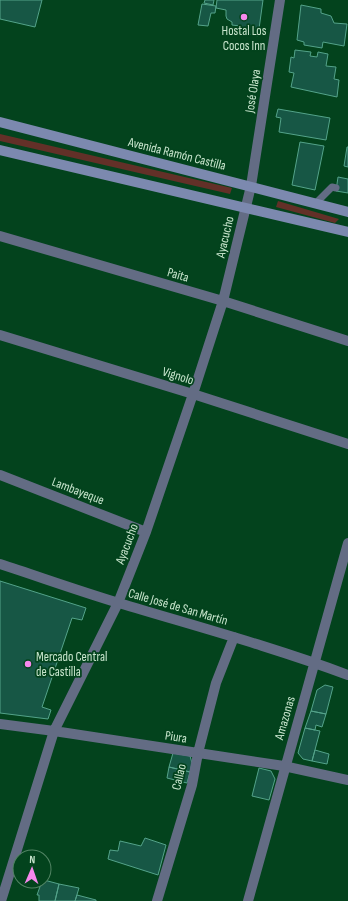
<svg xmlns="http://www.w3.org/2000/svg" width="348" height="901" font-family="'Sofia Sans Condensed',sans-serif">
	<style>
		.green { fill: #633028 }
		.building { fill: #175745; stroke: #54a38a }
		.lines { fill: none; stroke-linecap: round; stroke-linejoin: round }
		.service { stroke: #636c84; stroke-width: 7 }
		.minor { stroke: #636c84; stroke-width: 10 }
		.secondary { stroke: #7c89af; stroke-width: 10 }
		.poi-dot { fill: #f688ec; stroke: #03431d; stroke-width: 1.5 }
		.labels { text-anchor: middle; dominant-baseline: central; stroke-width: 3.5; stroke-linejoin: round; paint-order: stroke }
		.poi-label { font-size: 13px; fill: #c9e6ce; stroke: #03431d }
		.street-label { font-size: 13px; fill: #c9e6ce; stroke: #03431d }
	</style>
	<rect width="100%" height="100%" fill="#03431d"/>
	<!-- green -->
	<path class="green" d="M0 134 232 188 230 194 0 141Z
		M278 201 339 219 335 223 276 207Z"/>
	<!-- building -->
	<path class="building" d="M0 0H42L35 27 0 19Z
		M205 0H214L213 5 204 3Z
		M217 0H263L258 36 239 32 240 26 232 25V22L227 19 226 16V10L216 8Z
		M202 4 216 6 215 13H211L208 26 198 25Z
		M301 5 321 9V13L331 16 334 23 347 24 344 46 323 42 322 48 304 45V42L297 40Z
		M295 50 311 52 310 56 317 57 318 52 328 54 326 66 336 67 334 79 339 80 337 97 291 87 294 73 289 72 291 57 294 58Z
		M278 109 330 118 326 140 279 132 281 118 276 117Z
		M300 142 324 146 315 190 292 185Z
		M347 147H348V167L344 166Z
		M338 177 348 179V193L336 191Z
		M0 581 86 608 82 620 72 618 42 707 51 710 48 719 0 713Z
		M325 685 333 687 326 714 311 711 317 690Z
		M311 711 326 714 322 727 316 725 315 730 305 728Z
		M305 728 320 731 312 761 303 759 298 753Z
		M315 750 329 754 327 764 312 761Z
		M173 753 190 756 192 763 190 772 169 767Z
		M169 767 190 772 187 783 167 778Z
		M259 768 271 771 275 779 269 800 252 796Z
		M145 838 166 845 158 875 108 859 110 850 118 851 120 841 141 846Z
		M44 880 59 884 55 901H39V895H37L42 881H44Z
		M59 884 79 888 75 901H55Z
		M77 895 96 900V901H75Z"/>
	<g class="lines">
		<!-- service -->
		<path class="service" d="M315 204 332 187 336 188"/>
		<!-- minor -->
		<path class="minor" d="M0 236 223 301 348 341
			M0 335 193 394 348 444
			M0 475 146 532
			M0 564C40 577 79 591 119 603 195 626 273 647 348 675
			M0 724 54 731 284 766 348 780
			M1 901 54 731 118 603 146 532 193 394 223 301 251 186 280 0
			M157 901 192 785 198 753 216 683 234 637
			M248 901 348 543"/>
		<!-- secondary -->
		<path class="secondary" d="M0 122 348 212
			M0 150 348 232"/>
	</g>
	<!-- markers -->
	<g class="poi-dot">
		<circle cx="244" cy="17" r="4"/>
		<circle cx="28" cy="664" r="4"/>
	</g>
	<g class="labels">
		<!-- poi labels -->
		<g class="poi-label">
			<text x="244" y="31">Hostal Los<tspan x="244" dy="15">Cocos Inn</tspan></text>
			<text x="36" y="657" text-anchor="start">Mercado Central<tspan x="36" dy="15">de Castilla</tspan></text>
		</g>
		<!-- street labels -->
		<g class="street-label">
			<text transform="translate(253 91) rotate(-81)">José Olaya</text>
			<text transform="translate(177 154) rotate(14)">Avenida Ramón Castilla</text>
			<text transform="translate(225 237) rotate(-77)">Ayacucho</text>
			<text transform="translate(178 275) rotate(16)">Paita</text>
			<text transform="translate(178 376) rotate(17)">Vignolo</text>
			<text transform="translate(78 491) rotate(21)">Lambayeque</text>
			<text transform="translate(127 544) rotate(-69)">Ayacucho</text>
			<text transform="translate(178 607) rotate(16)">Calle José de San Martín</text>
			<text transform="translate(285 718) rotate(-74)">Amazonas</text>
			<text transform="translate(176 737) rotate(9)">Piura</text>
			<text transform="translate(179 777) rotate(-77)">Callao</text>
		</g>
	</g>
	<!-- north arrow -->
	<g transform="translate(32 869) rotate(2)"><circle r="19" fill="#03431d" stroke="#528464"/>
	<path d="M0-3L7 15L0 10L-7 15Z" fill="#f688ec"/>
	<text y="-6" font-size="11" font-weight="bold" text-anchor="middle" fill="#c9e6ce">N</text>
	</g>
</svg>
